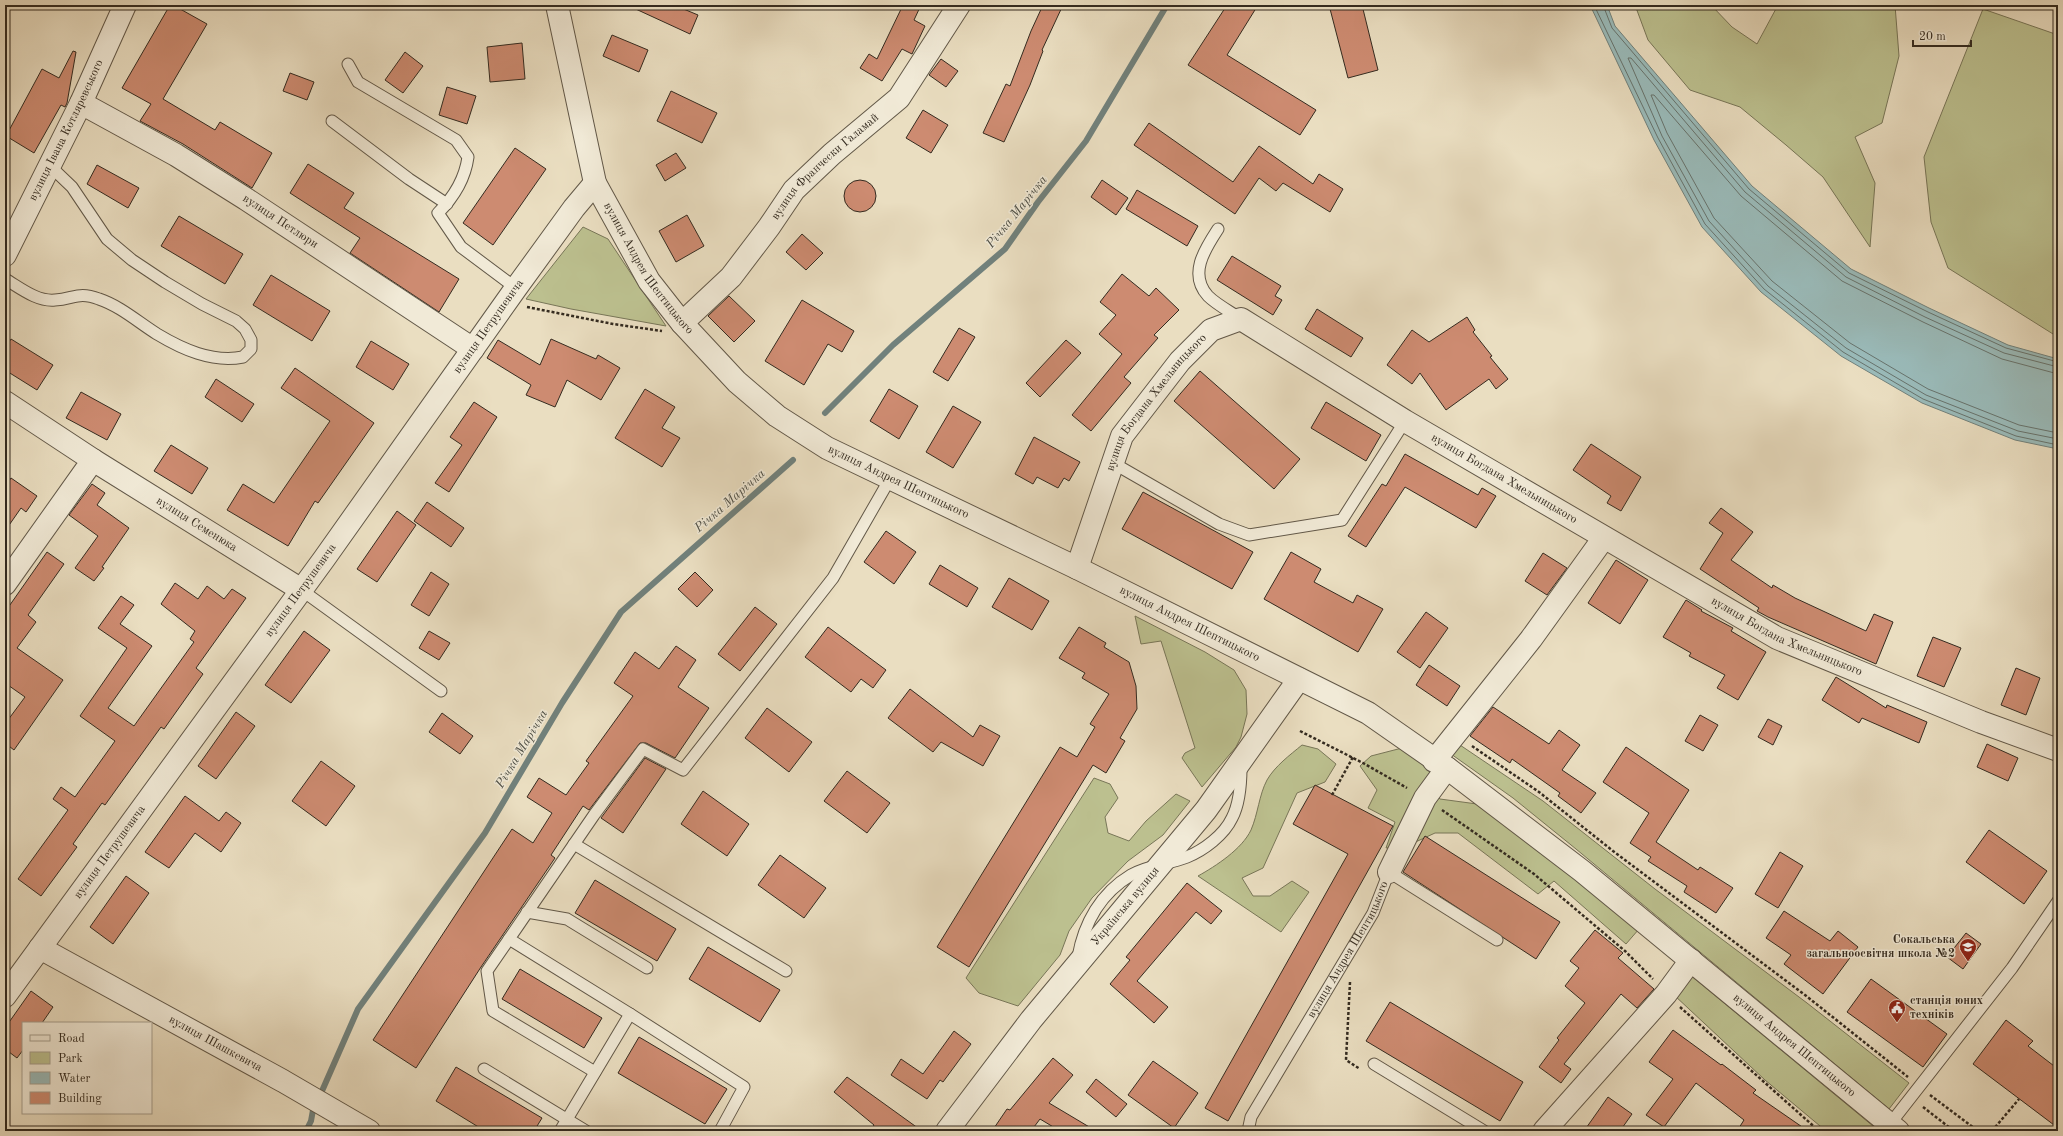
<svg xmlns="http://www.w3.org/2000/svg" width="2063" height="1136" font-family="'Old Standard TT',serif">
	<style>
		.green { fill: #bcc08f; stroke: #787658 }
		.water { fill: #9abbba; stroke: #71817c }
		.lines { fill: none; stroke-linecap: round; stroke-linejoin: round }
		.shore { stroke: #67736d; stroke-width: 1 }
		.stream { stroke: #71817c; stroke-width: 6 }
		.building { fill: #cd8b71; stroke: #342b20 }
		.service-casing { stroke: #625848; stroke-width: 13 }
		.minor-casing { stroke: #625848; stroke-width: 24 }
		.tertiary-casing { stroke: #625848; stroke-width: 24 }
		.path { stroke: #342b20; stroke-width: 2.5; stroke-dasharray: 3 2; stroke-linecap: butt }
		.service { stroke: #f1ead7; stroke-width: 11 }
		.minor { stroke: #f1ead7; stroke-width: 22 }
		.tertiary { stroke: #f1ead7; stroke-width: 22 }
		.labels { text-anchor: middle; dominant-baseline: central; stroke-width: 3; stroke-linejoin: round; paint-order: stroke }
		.street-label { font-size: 12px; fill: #342b20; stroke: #f1ead7 }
		.poi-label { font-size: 12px; font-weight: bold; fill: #342b20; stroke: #f1ead7; text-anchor: end }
		.water-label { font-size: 13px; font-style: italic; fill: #4e4f46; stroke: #f1ead7 }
	</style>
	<rect width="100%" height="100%" fill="#eadec1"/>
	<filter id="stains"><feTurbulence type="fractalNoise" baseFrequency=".005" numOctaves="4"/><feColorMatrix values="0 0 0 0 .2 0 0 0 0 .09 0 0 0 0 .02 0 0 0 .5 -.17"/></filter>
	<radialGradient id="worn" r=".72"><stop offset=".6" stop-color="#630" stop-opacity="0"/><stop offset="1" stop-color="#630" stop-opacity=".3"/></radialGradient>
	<!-- green -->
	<path class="green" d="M1635 5H1711L1732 27 1757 44 1778 5H1895L1899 56 1882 123 1855 137 1875 183 1870 247 1823 177 1786 145 1740 107 1690 90 1648 40Z
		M1983 9 2058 35V335L2053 334 1948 268 1931 222 1924 157Z
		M583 227 608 239 666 326 571 309 526 299Z
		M1135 616 1205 652 1234 670 1246 690 1247 714 1241 737 1236 747 1202 787 1182 758 1185 753 1195 748 1161 641 1141 644Z
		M1457 743 1543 801 1655 889 1807 1003 1909 1083 1889 1109 1576 849 1513 798 1451 754Z
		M1302 745 1318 749 1336 764 1325 782 1297 793 1263 868 1242 878 1253 896H1270L1292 881 1309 892 1281 932 1198 876C1216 866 1242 849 1251 830 1258 814 1259 795 1267 780 1275 766 1290 755 1302 745Z
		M1402 748 1433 769 1427 786 1440 799 1477 804 1639 929 1626 944 1554 881 1538 894 1458 833H1435L1409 845 1386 848 1395 822 1368 808 1377 790 1360 766 1371 756Z
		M1094 778 1110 784 1118 798 1105 817 1108 833 1129 841 1146 821 1176 794 1190 801 1163 835 1128 861 1092 898 1069 931 1060 955 1018 1006 979 993 966 978Z
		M1690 975 1879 1131H1826L1765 1080 1674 995Z"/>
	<!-- water -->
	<path class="water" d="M1590 5H1607L1615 26 1752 186 1851 269 1929 308 2008 345 2058 359V449L2015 440 1922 403 1841 356 1761 292 1702 227 1654 140Z"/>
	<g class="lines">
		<!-- shore -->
		<path class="shore" d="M1594 5 1658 138 1705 224 1764 289 1843 352 1923 399 2016 436 2058 445
			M1603 5 1612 28 1749 189 1849 273 1928 312 2006 348 2058 362
			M2058 367 2004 353 1925 317 1846 277 1745 192 1631 58H1628L1662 136 1709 221 1768 286 1846 348 1926 395 2018 431 2058 439
			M2058 374 2002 359 1923 322 1842 281 1741 196 1654 95H1651L1667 133 1714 218 1772 281 1850 343 1928 389 2019 425 2058 433"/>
		<!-- stream -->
		<path class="stream" d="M825 413 893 345 1005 249 1038 202 1086 141 1167 5
			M322 1091 358 1009 485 833 562 703 621 612 793 460
			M306 1131 311 1121 313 1110"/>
	</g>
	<!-- building -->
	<path class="building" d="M170 5H173L207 24 163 99 215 130 220 122 272 153 252 188 183 144 140 121 151 104 122 88Z
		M627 5H674L698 15 690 34Z
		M903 5H921L914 20 925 26 912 54 902 49 882 81 860 68 869 54 877 59Z
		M1043 5H1063L1042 50 1043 51 1030 85 1004 142 983 133 1006 84 1010 86 1031 31Z
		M1227 5H1258L1227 55 1316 110 1300 135 1188 65Z
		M1329 5H1362L1378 70 1348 78Z
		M612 35 648 50 639 72 603 56Z
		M522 43 525 79 490 82 487 47Z
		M73 51 76 52 67 103 65 107 61 105 34 153 6 136 42 69 59 78Z
		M405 52 423 66 403 93 385 80Z
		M941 59 958 71 946 87 929 75Z
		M290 73 314 82 307 100 283 91Z
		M447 87 476 96 467 124 439 115Z
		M671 91 717 113 702 143 657 121Z
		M923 110 948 125 931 153 906 138Z
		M1149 123 1233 182 1259 146 1313 184 1319 174 1343 189 1330 212 1283 183 1276 191 1259 178 1235 214 1134 145Z
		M515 148 546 169 493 245 463 223Z
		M676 153 686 168 665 181 656 165Z
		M308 164 354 193 344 208 459 279 439 312 350 253 360 238 290 193Z
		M97 165 139 188 128 208 87 184Z
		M1102 180 1128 198 1116 215 1091 197Z
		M844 196a16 16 0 1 1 32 0a16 16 0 1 1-32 0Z
		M1137 190 1198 226 1187 246 1126 209Z
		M687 215 704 246 676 262 659 231Z
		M179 216 243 254 225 284 161 246Z
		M802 234 823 253 806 270 786 252Z
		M1232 256 1281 286 1275 296 1282 300 1273 315 1217 280Z
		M1122 274 1149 296 1156 288 1179 310 1154 335 1158 338 1124 377 1131 383 1091 431 1072 415 1122 354 1099 334 1116 315 1100 302Z
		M271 275 330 311 312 341 253 305Z
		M729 296 755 321 734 342 708 316Z
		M802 300 854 331 842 352 828 344 804 385 765 361Z
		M1317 309 1363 338 1351 357 1305 329Z
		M1467 317 1475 330 1473 332 1492 356 1490 357 1508 379 1496 389 1489 379 1446 410 1420 373 1412 384 1387 365 1412 330 1429 342Z
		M959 328 975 337 948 381 933 372Z
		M11 339 53 365 37 390 5 370V349Z
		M551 339 596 359 598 355 620 368 601 400 567 380 555 407 526 395 531 385 487 358 498 340 540 365Z
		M1066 340 1081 353 1040 397 1026 383Z
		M371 341 409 364 393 390 356 367Z
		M295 368 374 423 318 503 315 501 288 546 227 510 243 484 274 503 330 421 281 388Z
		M1200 371 1300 459 1274 489 1174 401Z
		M216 379 254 404 242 422 205 397Z
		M645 389 675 407 662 428 680 438 662 467 615 438Z
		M889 389 918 406 899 439 870 421Z
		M81 392 121 414 107 440 66 418Z
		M474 402 497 417 449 492 435 483 462 445 450 437Z
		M1326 402 1381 435 1366 461 1311 428Z
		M953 406 981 422 953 468 926 452Z
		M1034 437 1080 462 1069 481 1064 478 1058 488 1037 477 1033 484 1015 474Z
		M1591 444 1641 477 1621 511 1607 503 1611 496 1573 470Z
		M171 445 208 468 192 494 154 471Z
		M1405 454 1478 495 1482 488 1496 496 1476 528 1405 487 1366 547 1348 536 1382 484 1386 486Z
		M11 478 37 496 26 512 21 508 5 531V487Z
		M92 484 105 493 97 505 129 528 102 567 104 568 94 581 75 568 98 536 69 515Z
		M1143 492 1253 552 1232 589 1122 529Z
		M427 502 464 528 451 547 414 521Z
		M1721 508 1753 532 1731 560 1772 588 1773 585 1795 598 1866 631 1874 614 1893 622 1876 664 1768 617 1757 611 1759 608 1700 569 1723 533 1709 523Z
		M397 511 416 525 377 582 357 569Z
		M886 531 916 552 894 584 864 562Z
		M47 552 64 564 28 615 36 622 17 648 63 680 14 750 5 743V724L25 697 5 683V612Z
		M1291 552 1321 569 1314 582 1353 603 1357 595 1383 609 1358 652 1264 599Z
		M1543 553 1567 568 1547 595 1525 581Z
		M1616 560 1648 580 1620 624 1588 603Z
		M940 565 978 588 967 607 929 584Z
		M431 572 449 584 429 616 411 605Z
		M695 572 713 590 697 607 678 589Z
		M1009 578 1049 601 1032 630 992 607Z
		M175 583 198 599 207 586 224 599 232 589 246 598 196 668 203 674 164 729 161 727 105 805 102 803 73 844 77 847 41 896 18 879 68 810 53 799 61 787 75 797 115 741 80 716 127 648 98 628 121 596 134 605 120 624 152 646 108 708 134 726 194 642 190 639 195 631 161 604Z
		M1686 600 1702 610 1701 611 1733 628 1731 631 1766 652 1738 700 1717 688 1725 675 1689 656 1691 653 1663 637Z
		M755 607 777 624 740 671 718 654Z
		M1426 612 1448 628 1420 668 1397 652Z
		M828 627 886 670 873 688 861 679 851 692 805 657Z
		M1079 627 1106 643 1104 647 1129 662 1136 686 1137 709 1120 738 1125 741 1106 773 1093 765 969 967 937 947 1060 747 1077 757 1095 727 1090 724 1109 694 1082 678 1085 673 1059 658Z
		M304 631 330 650 291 703 265 685Z
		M429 631 450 643 439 660 419 648Z
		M1933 637 1961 648 1944 687 1917 676Z
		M676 646 696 660 678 687 709 708 675 758 646 743H640L589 810 583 806 551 855 555 858 481 967 416 1068 373 1040 512 829 533 843 552 813 527 797 539 778 566 795 589 763 586 761 633 696 614 683 635 652 659 669Z
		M1429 665 1460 686 1447 706 1416 685Z
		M2016 668 2040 678 2026 715 2001 705Z
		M1836 677 1886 708 1887 705 1927 722 1919 743 1862 718 1859 723 1822 700Z
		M910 689 973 737 980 725 1000 736 983 766 941 742 933 752 888 718Z
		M1493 707 1549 744 1559 730 1580 745 1562 770 1596 793 1581 813 1558 796 1560 793 1512 759 1510 763 1470 736Z
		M767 708 812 742 789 772 745 738Z
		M236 712 255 726 216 779 198 766Z
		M442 713 473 736 460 754 429 732Z
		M1700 715 1718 725 1703 751 1685 741Z
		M1768 719 1782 726 1773 745 1758 737Z
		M1987 744 2018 758 2008 781 1977 767Z
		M1626 747 1689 790 1656 842 1698 870 1700 867 1733 888 1716 913 1684 892 1687 886 1648 861 1651 857 1630 843 1649 813 1603 782Z
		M645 758 666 769 623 833 601 818Z
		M321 761 355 786 326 826 292 801Z
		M847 771 890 803 867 833 824 801Z
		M1315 785 1393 826 1228 1121 1205 1108 1348 854 1293 824Z
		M703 791 749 824 727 856 681 824Z
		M185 796 219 821 226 812 241 823 221 852 195 833 169 868 145 852Z
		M1989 830 2047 871 2024 904 1966 862Z
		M1425 836 1560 922 1536 959 1403 872Z
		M1780 852 1803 866 1778 908 1755 894Z
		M780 855 826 888 804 918 758 885Z
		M126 876 149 893 113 944 90 927Z
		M595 880 676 929 657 961 575 913Z
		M1187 883 1222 911 1211 924 1196 912 1137 981 1168 1007 1154 1023 1110 984 1130 960 1126 957Z
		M1784 911 1830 941 1838 931 1858 947 1823 994 1784 964 1791 955 1766 938Z
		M1595 930 1623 953 1618 958 1654 989 1637 1008 1621 994 1564 1064 1571 1069 1561 1083 1539 1067 1559 1040 1557 1038 1585 1003 1565 986 1579 968 1570 961Z
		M1966 933 1981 944 1963 969 1947 957Z
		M708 947 780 990 760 1022 689 979Z
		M520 969 602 1018 584 1048 502 999Z
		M1871 979 1947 1034 1923 1067 1847 1012Z
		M31 991 53 1007 42 1023H23V1050L17 1058 5 1049V1028Z
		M1390 1002 1523 1082 1500 1121 1366 1041Z
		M2006 1020 2033 1041 2028 1046 2058 1069V1128L1973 1064Z
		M1673 1030 1721 1065 1722 1064 1756 1090 1753 1093 1808 1131H1737L1744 1120 1696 1083 1664 1127 1646 1115 1673 1079 1649 1062Z
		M954 1031 971 1044 943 1082 940 1080 927 1099 891 1075 901 1059 923 1074Z
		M639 1037 727 1089 705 1124 618 1073Z
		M1053 1058 1073 1075 1049 1103 1096 1131H1060L1040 1119 1031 1131H992L1007 1109 1010 1110Z
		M1153 1061 1198 1093 1174 1128 1128 1095Z
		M456 1067 542 1118 534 1131H485L436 1101Z
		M847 1077 922 1131H870L874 1125 834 1092Z
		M1096 1079 1127 1104 1116 1117 1086 1092Z
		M1608 1097 1632 1114 1620 1131H1584Z"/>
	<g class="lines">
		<defs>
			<g id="service">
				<path d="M348 64 358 82 456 140 468 157C465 179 453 198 438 213L461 247 516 288"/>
				<path d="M332 121 409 179 447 204"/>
				<path d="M1218 229C1205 249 1188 274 1208 296 1217 305 1231 312 1241 319"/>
				<path d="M5 279C19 287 37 302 55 300 74 299 78 291 99 299 120 306 138 322 157 334 182 349 212 363 243 357L251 349V340L245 329 236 321 202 304 165 282 132 260 107 239 72 187 49 165"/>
				<path d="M1113 463 1219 524 1249 535 1342 520 1405 421"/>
				<path d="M300 589 441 691"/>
				<path d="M574 844 786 971"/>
				<path d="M527 912 567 919 647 968"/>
				<path d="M509 939 487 971 493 1011 595 1072"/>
				<path d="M1078 957C1084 923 1101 893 1131 875 1148 865 1169 864 1187 857 1204 850 1224 835 1232 818 1240 803 1241 783 1241 767"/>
				<path d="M630 1014 744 1087 720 1131"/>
				<path d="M1374 1064 1484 1131"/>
				<path d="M484 1069 586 1131"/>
				<path d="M1890 1124 2012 968 2058 901"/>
				<path d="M560 1131 630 1014 509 939 594 815 643 749 683 770 833 578 891 477"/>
				<path id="s1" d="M1248 1131 1251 1117 1373 913 1389 872 1497 940"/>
			</g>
			<g id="minor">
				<path id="s2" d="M81 103 176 155 246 199 473 349"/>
				<path id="s3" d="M5 255 81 103 125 5"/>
				<path id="s4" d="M682 323 731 277 769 227 794 190 832 154 899 98 959 5"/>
				<path d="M5 402 93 460 5 584"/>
				<path id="s5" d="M93 460 300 589"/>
				<path id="s6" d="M1077 568 1122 436 1180 361 1211 330 1241 319 1405 421 1777 638 1981 722 2058 750"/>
				<path d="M1434 761 1531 639 1603 539"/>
				<path d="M1389 872 1425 798 1447 768"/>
				<path id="s7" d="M40 948 283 1081 369 1131"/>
				<path id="s8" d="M5 996 324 559 516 288 574 208 595 183"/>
				<path d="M1544 1131 1666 994 1691 960"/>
			</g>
			<g id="tertiary">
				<path id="s9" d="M557 5 595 183 649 281 682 323 737 382 777 416 827 448 1077 568 1368 713 1447 768 1582 871 1898 1131"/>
				<path id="s10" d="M947 1131 1031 1020 1206 810 1299 679"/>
			</g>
		</defs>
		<!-- service casing -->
		<use href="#service" class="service-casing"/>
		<!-- minor casing -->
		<use href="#minor" class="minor-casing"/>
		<!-- tertiary casing -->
		<use href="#tertiary" class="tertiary-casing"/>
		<!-- path -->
		<path class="path" d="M527 307 613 324 662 331
			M1300 731 1363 763 1407 788
			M1472 746 1539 792 1613 851 1805 995 1908 1077
			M1332 795 1353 757
			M1442 810 1534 874 1625 951 1653 979
			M1350 982 1346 1060 1360 1069
			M1680 1007 1819 1131
			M1930 1095 1978 1131
			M1923 1107 1954 1131
			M1992 1131 2019 1099"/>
		<!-- service -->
		<use href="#service" class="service"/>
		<!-- minor -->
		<use href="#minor" class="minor"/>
		<!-- tertiary -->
		<use href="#tertiary" class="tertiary"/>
	</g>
	<!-- icons -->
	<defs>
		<symbol id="school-pin" viewBox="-11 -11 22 30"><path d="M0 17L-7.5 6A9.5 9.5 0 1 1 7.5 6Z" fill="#8f2418" stroke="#f1ead7"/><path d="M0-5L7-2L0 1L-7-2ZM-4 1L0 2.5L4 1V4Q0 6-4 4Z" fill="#fff"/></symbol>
		<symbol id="civic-pin" viewBox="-11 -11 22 30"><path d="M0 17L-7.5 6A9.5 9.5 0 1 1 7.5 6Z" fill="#8f2418" stroke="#f1ead7"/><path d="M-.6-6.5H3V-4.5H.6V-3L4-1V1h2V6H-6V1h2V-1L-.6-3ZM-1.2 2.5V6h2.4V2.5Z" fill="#fff"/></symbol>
	</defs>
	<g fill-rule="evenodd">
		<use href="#school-pin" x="1958" y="937" width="20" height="27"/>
		<use href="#civic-pin" x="1887" y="998" width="20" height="27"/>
	</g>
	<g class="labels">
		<!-- street labels -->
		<g class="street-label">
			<text stroke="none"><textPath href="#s3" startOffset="139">вулиця Івана Котляревського</textPath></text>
			<text stroke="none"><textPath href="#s4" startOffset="213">вулиця Франчески Галамай</textPath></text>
			<text stroke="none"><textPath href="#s2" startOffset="232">вулиця Петлюри</textPath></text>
			<text stroke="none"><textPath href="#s9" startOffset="283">вулиця Андрея Шептицького</textPath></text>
			<text stroke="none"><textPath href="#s8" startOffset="826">вулиця Петрушевича</textPath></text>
			<text stroke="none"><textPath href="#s6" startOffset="186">вулиця Богдана Хмельницького</textPath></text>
			<text stroke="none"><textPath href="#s6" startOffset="618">вулиця Богдана Хмельницького</textPath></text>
			<text stroke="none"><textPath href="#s9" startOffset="619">вулиця Андрея Шептицького</textPath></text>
			<text stroke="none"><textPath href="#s5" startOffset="122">вулиця Семенюка</textPath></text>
			<text stroke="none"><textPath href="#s8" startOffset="502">вулиця Петрушевича</textPath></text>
			<text stroke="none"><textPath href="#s9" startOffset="943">вулиця Андрея Шептицького</textPath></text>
			<text stroke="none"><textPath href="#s6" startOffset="942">вулиця Богдана Хмельницького</textPath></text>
			<text stroke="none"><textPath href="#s8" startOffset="178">вулиця Петрушевича</textPath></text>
			<text stroke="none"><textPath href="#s10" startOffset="287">Українська вулиця</textPath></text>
			<text stroke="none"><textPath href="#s1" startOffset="208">вулиця Андрея Шептицького</textPath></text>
			<text stroke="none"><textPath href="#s7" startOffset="200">вулиця Шашкевича</textPath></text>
			<text stroke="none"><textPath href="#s9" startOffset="1683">вулиця Андрея Шептицького</textPath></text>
		</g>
		<!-- poi labels -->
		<g class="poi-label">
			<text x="1955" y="940">Сокальська<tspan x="1955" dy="14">загальноосвітня школа №2</tspan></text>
			<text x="1910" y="1001" text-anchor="start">станція юних<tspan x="1910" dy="14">техніків</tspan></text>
		</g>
		<!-- water labels -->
		<g class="water-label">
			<text transform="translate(1017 212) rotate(-51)">Річка Марічка</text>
			<text transform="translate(730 501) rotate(-41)">Річка Марічка</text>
			<text transform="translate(522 749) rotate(-59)">Річка Марічка</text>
		</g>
	</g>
	<!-- margin -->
	<rect width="2063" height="1136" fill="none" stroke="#eadec1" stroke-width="20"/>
	<rect x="6" y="6" width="2051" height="1124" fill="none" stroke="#342b20" stroke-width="2"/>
	<rect x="10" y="10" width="2043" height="1116" fill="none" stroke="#342b20"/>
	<!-- legend -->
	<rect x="22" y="1022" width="130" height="92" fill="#f1ead7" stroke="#a59e8e"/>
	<rect x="30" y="1035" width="20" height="6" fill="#f1ead7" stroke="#a59e8e"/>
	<text x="58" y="1042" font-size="12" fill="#342b20">Road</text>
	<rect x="30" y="1052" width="20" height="12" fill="#bcc08f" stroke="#a59e8e"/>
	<text x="58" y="1062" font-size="12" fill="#342b20">Park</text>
	<rect x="30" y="1072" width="20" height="12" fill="#9abbba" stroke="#a59e8e"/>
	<text x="58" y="1082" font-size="12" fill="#342b20">Water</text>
	<rect x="30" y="1092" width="20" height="12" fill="#cd8b71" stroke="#a59e8e"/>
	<text x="58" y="1102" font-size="12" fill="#342b20">Building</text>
	<!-- scale -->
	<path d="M1913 40v6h58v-6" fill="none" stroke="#342b20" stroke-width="2"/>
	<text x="1919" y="40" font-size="12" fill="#342b20" stroke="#f1ead7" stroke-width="3" paint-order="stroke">20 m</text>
	<rect width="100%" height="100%" filter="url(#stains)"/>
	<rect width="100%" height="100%" fill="url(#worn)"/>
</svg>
